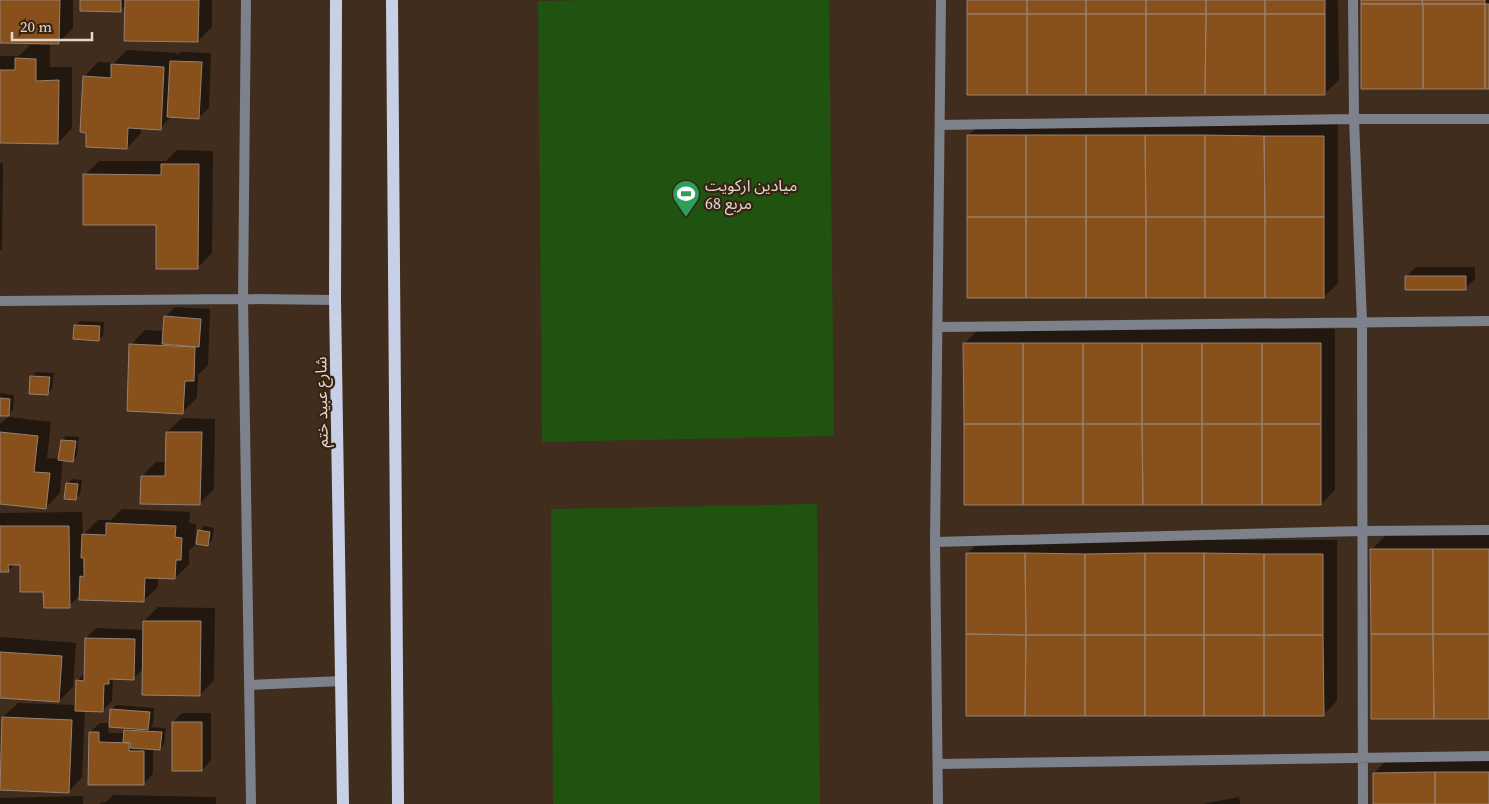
<svg xmlns="http://www.w3.org/2000/svg" width="1489" height="804" font-family="'Source Serif 4','Noto Sans Arabic',serif">
	<style>
		.green { fill: #205310 }
		.shadow { fill: #0007; fill-rule: evenodd }
		.building { fill: #88511c; stroke: #97806e }
		.lines { fill: none; stroke-linecap: round; stroke-linejoin: round }
		.minor { stroke: #7d818c; stroke-width: 10 }
		.primary { stroke: #c8d0e7; stroke-width: 12 }
		.labels { text-anchor: middle; dominant-baseline: central; stroke-width: 4.5; stroke-linejoin: round; paint-order: stroke }
		.poi-label { font-size: 16px; fill: #e4d7cd; stroke: #352313; text-anchor: start }
		.street-label { font-size: 16px; fill: #e4d7cd; stroke: #352313 }
	</style>
	<rect width="100%" height="100%" fill="#402d1d"/>
	<!-- green -->
	<path class="green" d="M592 0H829L834 436 542 442 538 1Z
		M817 504 820 804H553L551 509Z"/>
	<!-- shadow -->
	<path class="shadow" d="M0 0H73V28L59 42 0 41Z
		M82 0H212V27L198 41 126 5 120 11Z
		M968 0H1338L1339 80 1324 94Z
		M1362 0H1489V88Z
		M30 45H50V67H72V128L58 143 0 142V56H19Z
		M127 50 177 53V55L181 52 211 53 209 108 199 117 172 116 160 128 141 127V133L127 148 84 77 98 62 114 63Z
		M982 121 1338 122V283L1324 297 968 136Z
		M177 150 213 151 212 253 198 267 157 224 85 175 99 161H166Z
		M0 163H3L2 249 0 251Z
		M1416 267H1475V279L1465 289 1406 277Z
		M175 307 210 309 208 365 198 375 197 398 182 412 131 345 145 330 164 331 165 317Z
		M80 321 104 322 103 335 99 339 75 326Z
		M979 329H1335V490L1321 504 965 343Z
		M36 372 54 373 52 389 48 394 31 377Z
		M0 393 14 395 13 410 8 415 0 414Z
		M8 417 51 422 47 458 59 459 62 440 66 436 79 437 77 456 73 460 63 459 60 493 46 507 0 502V424Z
		M182 418 215 419 214 489 199 504 142 476 156 462H167V432Z
		M72 479 82 480 80 494 75 499 67 484Z
		M122 509 190 512 189 523 196 524 195 545 189 550V564L175 578 158 577V587L143 601 80 595 69 606 45 591 21 563 15 564 8 571H0V513L82 512 83 535 98 520H111ZM83 557H86L85 568H83Z
		M204 526 214 528 212 540 207 545 200 531Z
		M1386 535H1489V718L1371 550Z
		M981 540H1337V701L1323 715 967 554Z
		M158 607 215 608 214 680 200 695 144 668 134 678 113 679 112 701 102 711 85 710 82 777 68 792 0 789V762L2 760 3 717 18 703 77 705V681L85 673 86 638 96 628 144 630V621Z
		M1 637 76 643 73 687 59 701 0 697V638Z
		M116 705 154 708 153 724 150 727 166 728 164 744 160 749 153 748V774L143 784 89 783 90 732 100 723H110L111 710ZM108 726 128 727 125 730V733H109Z
		M182 713H211V760L202 770 173 722Z
		M1388 759H1489V804H1374V773Z
		M113 795 216 797V804H99L102 802H106Z
		M83 796V804H0V798Z
		M1239 797 1240 804H1203Z"/>
	<!-- building -->
	<path class="building" d="M0 0H60L59 44 0 43Z
		M80 0H121V12L80 11Z
		M125 0H199L198 42 124 41Z
		M967 0H1027V14H967Z
		M1027 0H1086V14H1027Z
		M1086 0H1146V14H1086Z
		M1146 0H1206V14H1146Z
		M1206 0H1265V14H1206Z
		M1265 0H1325V14H1265Z
		M1361 0H1422L1423 4H1361Z
		M1422 0H1485V4H1423Z
		M1361 4H1423V89H1361Z
		M1423 4H1485V89H1423Z
		M1485 4H1489V89H1485Z
		M967 14H1027V95H967Z
		M1027 14H1086V95H1027Z
		M1086 14H1146V95H1086Z
		M1146 14H1206L1205 95H1146Z
		M1206 14H1265V95H1205Z
		M1265 14H1325V95H1265Z
		M15 58 36 59V81L59 80 58 144 0 143V70H15Z
		M170 61 202 62 199 119 167 117Z
		M111 64 164 67 161 130 128 128 127 149 86 147V133L80 132 83 76 111 78Z
		M967 135H1026V217H967Z
		M1026 135H1086V217H1026Z
		M1086 135H1145L1146 217H1086Z
		M1145 135H1205V217H1146Z
		M1205 135 1264 136 1265 217H1205Z
		M1264 136H1324V217H1265Z
		M161 164H199L198 269H156V225H83V174L161 175Z
		M967 217H1026V298H967Z
		M1026 217H1086V298H1026Z
		M1086 217H1146V298H1086Z
		M1146 217H1205V298H1146Z
		M1205 217H1265V298H1205Z
		M1265 217H1324V298H1265Z
		M1405 276H1466V290H1405Z
		M164 316 201 319 199 347 162 344Z
		M74 325 100 326 99 341 73 339Z
		M963 343H1023V424H964Z
		M1023 343H1083V424H1023Z
		M1083 343H1142V424H1083Z
		M1142 343H1202V424H1142Z
		M1202 343H1262V424H1202Z
		M1262 343H1321V424H1262Z
		M129 344 195 347 194 381H185L183 414 127 411Z
		M30 376 50 377 48 395 29 394Z
		M0 398 10 399 9 416H0Z
		M964 424H1023V505H964Z
		M1023 424H1083V505H1023Z
		M1083 424H1142L1143 505H1083Z
		M1142 424H1202V505H1143Z
		M1202 424H1262V505H1202Z
		M1262 424H1321V505H1262Z
		M0 432 38 436 34 472 50 473 46 509 0 504Z
		M166 432H202L200 505 140 504 141 476H165Z
		M61 440 76 441 73 462 58 460Z
		M66 483 78 484 76 500 64 499Z
		M106 523 176 526 175 537 182 538 181 560H176L175 579 145 578 144 602 79 600 80 576 84 577V558H81L82 534 106 535Z
		M0 526H69L70 608H44L43 592H20V565H8L9 572H0Z
		M198 530 210 532 208 546 196 544Z
		M1370 549H1433V634H1371Z
		M1433 549H1489V634H1433Z
		M966 553H1025L1026 635 966 634Z
		M1025 553 1085 554V635H1026Z
		M1145 553V635H1085V554Z
		M1145 553H1204V635H1145Z
		M1204 553 1264 554V635H1204Z
		M1264 554H1323V635H1264Z
		M143 621H201L200 696 142 695Z
		M966 634 1026 635 1025 716H966Z
		M1371 634H1433L1434 719H1371Z
		M1433 634H1489V719H1434Z
		M1026 635H1085V716H1025Z
		M1085 635H1145V716H1085Z
		M1145 635H1204V716H1145Z
		M1204 635H1264V716H1204Z
		M1264 635H1323L1324 716H1264Z
		M85 638 135 639 134 680 109 679V684H104L103 712 75 711 76 680 84 681Z
		M0 652 62 656 59 702 0 698Z
		M110 709 150 712 148 730 109 727Z
		M2 717 72 720 69 793 0 790Z
		M172 722H202V771H172Z
		M124 730 162 732 160 750 130 748 131 743 123 742Z
		M89 732H99V742L129 743V751H144V785H88Z
		M1435 772V804H1373V773Z
		M1435 772H1489V804H1435Z"/>
	<g class="lines">
		<!-- minor -->
		<path class="minor" d="M246 0 243 299 251 804
			M1353 0 1354 119 1362 322 1363 804
			M940 125 1354 119H1489
			M0 301 243 299 335 300
			M938 327 1489 321
			M935 542 1362 531 1489 530
			M250 685 342 681
			M938 764 1489 756
			M938 804 935 542 941 0"/>
		<!-- primary -->
		<path class="primary" d="M336 0 335 300 343 804
			M392 0 398 804"/>
	</g>
	<!-- icons -->
	<defs>
		<symbol id="stadium-pin" viewBox="-11 -11 22 30"><path d="M0 17L-7.5 6A9.5 9.5 0 1 1 7.5 6Z" fill="#2e9e5b" stroke="#352313"/><path d="M0-5a6.5 5 0 1 0 0 10a6.5 5 0 1 0 0-10ZM-3.5-1.8h7v3.6h-7Z" fill="#fff"/></symbol>
	</defs>
	<g fill-rule="evenodd">
		<use href="#stadium-pin" x="670" y="178" width="32" height="43"/>
	</g>
	<g class="labels">
		<!-- poi labels -->
		<g class="poi-label">
			<text x="705" y="185">ميادين اركويت<tspan x="705" dy="18">مربع 68</tspan></text>
		</g>
		<!-- street labels -->
		<g class="street-label">
			<text transform="translate(321 402) rotate(-91)">شارع عبيد ختم</text>
		</g>
	</g>
	<!-- scale -->
	<path d="M12 32v8h80v-8" fill="none" stroke="#e4d7cd" stroke-width="2.5"/>
	<text x="20" y="32" font-size="15" fill="#e4d7cd" stroke="#352313" stroke-width="4" paint-order="stroke">20 m</text>
</svg>
